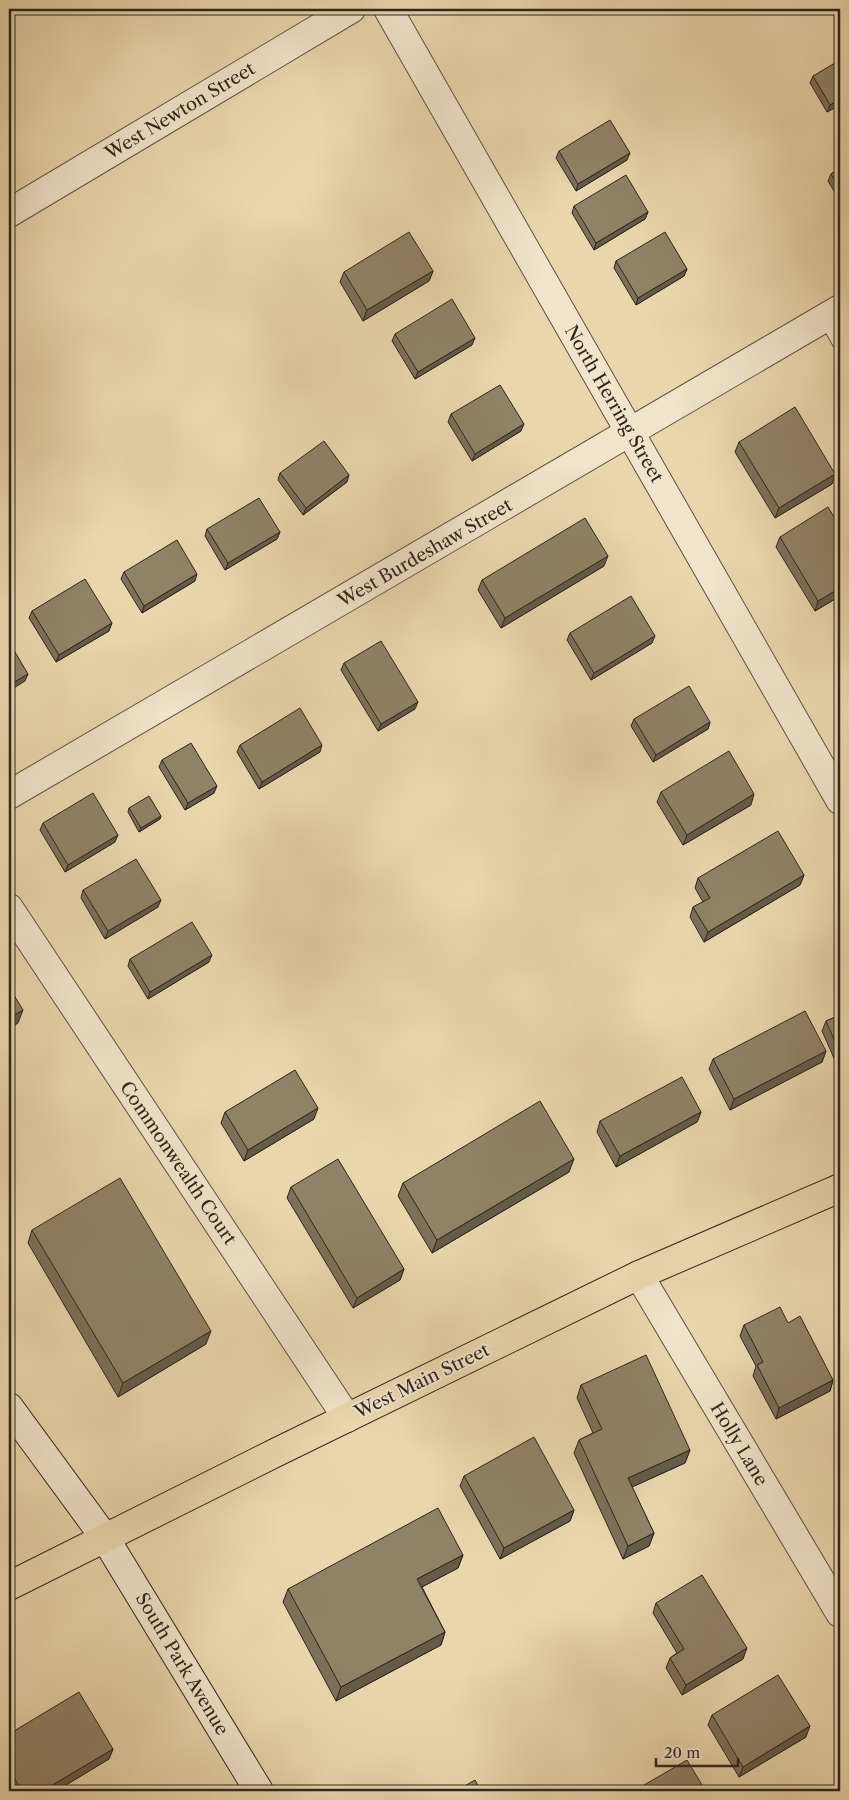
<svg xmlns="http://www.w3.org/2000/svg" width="849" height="1800" font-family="'Libre Caslon Text',serif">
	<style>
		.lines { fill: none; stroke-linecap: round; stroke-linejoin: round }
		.lane-casing { stroke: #5e523f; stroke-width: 16 }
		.street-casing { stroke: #5e523f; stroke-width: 30 }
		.secondary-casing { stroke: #2f261a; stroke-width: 30 }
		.primary-casing { stroke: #2f261a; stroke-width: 30 }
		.lane { stroke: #f1e4ca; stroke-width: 14 }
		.street { stroke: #f1e4ca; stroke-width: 28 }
		.secondary { stroke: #f1e4ca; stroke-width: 28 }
		.primary { stroke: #e9d6ad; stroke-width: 28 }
		.wall { fill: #7c7058; stroke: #2f261a }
		.shaded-wall { fill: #655b47; stroke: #2f261a }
		.building { fill: #908266; stroke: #2f261a }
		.labels { text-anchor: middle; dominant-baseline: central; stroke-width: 4; stroke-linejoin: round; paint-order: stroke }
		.street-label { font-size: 18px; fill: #2f261a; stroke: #f1e4ca }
	</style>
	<rect width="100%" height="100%" fill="#e9d6ad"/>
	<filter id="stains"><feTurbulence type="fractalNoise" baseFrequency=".004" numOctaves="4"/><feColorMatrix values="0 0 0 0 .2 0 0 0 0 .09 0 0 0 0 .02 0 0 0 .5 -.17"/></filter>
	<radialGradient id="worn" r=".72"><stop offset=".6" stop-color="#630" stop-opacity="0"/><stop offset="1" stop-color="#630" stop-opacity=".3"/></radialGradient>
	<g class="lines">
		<defs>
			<path id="lane" d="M825 317 840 343"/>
			<path id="street" d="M388 9 840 800
				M9 213 351 9
				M9 795 840 309
				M9 908 347 1418
				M639 1275 840 1613"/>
			<path id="secondary" d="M9 1407 105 1538 259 1791"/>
			<path id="primary" d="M9 1586 277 1452 639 1275 840 1188"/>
		</defs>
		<!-- lane casing -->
		<use href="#lane" class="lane-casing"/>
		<!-- street casing -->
		<use href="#street" class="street-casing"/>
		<!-- secondary casing -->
		<use href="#secondary" class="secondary-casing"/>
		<!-- primary casing -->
		<use href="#primary" class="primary-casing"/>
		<!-- lane -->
		<use href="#lane" class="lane"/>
		<!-- street -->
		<use href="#street" class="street"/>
		<!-- secondary -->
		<use href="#secondary" class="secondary"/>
		<!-- primary -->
		<use href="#primary" class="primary"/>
	</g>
	<!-- wall -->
	<path class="wall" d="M813 76 840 105 827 112 810 83Z
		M559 151 627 160 576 191 556 158Z
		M840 168V201L828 181 831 174Z
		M574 206 648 212 645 219 594 250 572 213Z
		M616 261 687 269 684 276 636 305 614 268Z
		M433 271 429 281 363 321 340 282 344 272Z
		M395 334 472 345 415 379 392 341Z
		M451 414 521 431 472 461 448 422Z
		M739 442 835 474 832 484 775 518 735 452Z
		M280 473 347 482 303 515 278 480Z
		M840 527V596L815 611 776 547 780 537Z
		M207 529 280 532 277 539 225 570 205 536Z
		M604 566 501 628 478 590 482 580Z
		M124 572 195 581 142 613 121 579Z
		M32 611 109 631 56 662 29 618Z
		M570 633 652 643 591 680 567 640Z
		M344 663 415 709 378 731 341 670Z
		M634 719 710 722 708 729 653 762 631 726Z
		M240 745 320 752 259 789 237 752Z
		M162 760 214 793 185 810 159 767Z
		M661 792 751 805 683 845 657 802Z
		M129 808 161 816 160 819 139 832 128 812Z
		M43 823 115 842 65 872 40 830Z
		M804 875 800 885 704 942 690 917 693 907 703 902 695 888 698 878Z
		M83 890 158 907 105 939 81 898Z
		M130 959 209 962 148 999 128 966Z
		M840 1015V1072L822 1031 826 1021Z
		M826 1051 822 1062 730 1110 709 1069 713 1059Z
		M225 1112 314 1119 244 1161 221 1123Z
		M701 1112 697 1122 616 1167 597 1132 600 1121Z
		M569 1172 432 1253 398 1196 403 1183Z
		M291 1187 404 1269 400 1280 353 1308 287 1198Z
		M32 1230 206 1344 118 1397 28 1243Z
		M788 1323 833 1380 830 1391 776 1419 753 1376 756 1366 740 1336 744 1325Z
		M581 1385 690 1450 685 1463 632 1487 654 1533 649 1546 623 1559 574 1453 579 1440 593 1433 577 1398Z
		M464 1476 574 1510 570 1521 500 1559 460 1486Z
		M463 1555 458 1568 422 1587 445 1632 441 1645 336 1701 283 1602 288 1589Z
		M656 1603 743 1659 682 1695 666 1668 670 1658 677 1653 653 1613Z
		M712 1715 806 1737 739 1777 708 1725Z
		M9 1734 113 1749 109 1759 56 1791H12L9 1786Z"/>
	<!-- shaded-wall -->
	<path class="shaded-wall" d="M840 99V105L827 112 830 105Z
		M630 153 627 160 576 191 578 184Z
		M648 212 645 219 594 250 596 243Z
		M687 269 684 276 636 305 638 298Z
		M433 271 429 281 363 321 367 310Z
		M475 338 472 345 415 379 418 372Z
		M524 424 521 431 472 461 475 454Z
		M835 474 832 484 775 518 779 508Z
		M349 475 347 482 303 515 306 508Z
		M280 532 277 539 225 570 228 563Z
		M608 556 604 566 501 628 505 618Z
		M197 574 195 581 142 613 144 606Z
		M840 588V596L815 611 818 601Z
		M112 623 109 631 56 662 59 655Z
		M655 636 652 643 591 680 594 673Z
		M28 674 25 681 9 691V685Z
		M418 702 415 709 378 731 381 724Z
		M710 722 708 729 653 762 656 755Z
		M322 745 320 752 259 789 262 782Z
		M217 786 214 793 185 810 188 803Z
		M754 794 751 805 683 845 687 835Z
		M161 816 160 819 139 832 141 828Z
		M118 835 115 842 65 872 68 865Z
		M804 875 800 885 704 942 708 932Z
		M161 900 158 907 105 939 108 931Z
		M212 955 209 962 148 999 150 992Z
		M23 1010 18 1023 9 1029V1018Z
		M12 1037 9 1047V1039Z
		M826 1051 822 1062 730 1110 734 1099Z
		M318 1108 314 1119 244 1161 248 1150Z
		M701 1112 697 1122 616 1167 620 1156Z
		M574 1159 569 1172 432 1253 437 1240Z
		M404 1269 400 1280 353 1308 357 1298Z
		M211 1331 206 1344 118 1397 123 1383Z
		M833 1380 830 1391 776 1419 779 1408Z
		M690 1450 685 1463 623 1491 628 1478Z
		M574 1510 570 1521 500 1559 504 1548Z
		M654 1533 649 1546 623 1559 628 1546Z
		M463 1555 458 1568 412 1592 417 1579Z
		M445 1632 441 1645 336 1701 341 1687Z
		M747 1648 743 1659 682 1695 686 1685Z
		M810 1726 806 1737 739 1777 743 1767Z
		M113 1749 109 1759 56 1791H48L49 1787Z
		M702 1785 699 1791H691Z"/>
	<!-- building -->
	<path class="building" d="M840 60V99L830 105 813 76Z
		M610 120 630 153 578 184 559 151Z
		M840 168V189L831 174Z
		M626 175 648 212 596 243 574 206Z
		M409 232 433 271 367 310 344 272Z
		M665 232 687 269 638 298 616 261Z
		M452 299 475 338 418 372 395 334Z
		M500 385 524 424 475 454 451 414Z
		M795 407 835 474 779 508 739 442Z
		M324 441 349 475 306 508 280 473Z
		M259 498 280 532 228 563 207 529Z
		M828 507 840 527V588L818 601 780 537Z
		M585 518 608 556 505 618 482 580Z
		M177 540 197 574 144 606 124 572Z
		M85 579 112 623 59 655 32 611Z
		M631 596 655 636 594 673 570 633Z
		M381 641 418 702 381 724 344 663Z
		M9 642 28 674 9 685Z
		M689 686 710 722 656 755 634 719Z
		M300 708 322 745 262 782 240 745Z
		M191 743 217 786 188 803 162 760Z
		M729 751 754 794 687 835 661 792Z
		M93 793 118 835 68 865 43 823Z
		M149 796 161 816 141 828 129 808Z
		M778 831 804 875 708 932 693 907 710 898 698 878Z
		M136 859 161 900 108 931 83 890Z
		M192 922 212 955 150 992 130 959Z
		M9 987 23 1010 9 1018Z
		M805 1011 826 1051 734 1099 713 1059Z
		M840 1015V1053L826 1021Z
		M9 1031 12 1037 9 1039Z
		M295 1070 318 1108 248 1150 225 1112Z
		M682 1077 701 1112 620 1156 600 1121Z
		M540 1101 574 1159 437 1240 403 1183Z
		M338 1159 404 1269 357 1298 291 1187Z
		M120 1178 211 1331 123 1383 32 1230Z
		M780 1307 788 1323 800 1316 833 1380 779 1408 757 1365 763 1362 744 1325Z
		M646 1355 690 1450 628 1478 654 1533 628 1546 579 1440 602 1429 581 1385Z
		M534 1437 574 1510 504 1548 464 1476Z
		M438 1508 463 1555 417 1579 445 1632 341 1687 288 1589Z
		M702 1575 747 1648 686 1685 670 1658 684 1649 656 1603Z
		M778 1675 810 1726 743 1767 712 1715Z
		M79 1692 113 1749 49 1787 51 1791H22L9 1769V1734Z
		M687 1760 702 1785 691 1791H641L639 1788Z
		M475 1780 481 1791H456Z"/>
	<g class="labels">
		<!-- street labels -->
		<g class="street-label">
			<text transform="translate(180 111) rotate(-31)">West Newton Street</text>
			<text transform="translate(614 404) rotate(60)">North Herring Street</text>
			<text transform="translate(425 553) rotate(-30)">West Burdeshaw Street</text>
			<text transform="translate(178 1163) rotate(56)">Commonwealth Court</text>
			<text transform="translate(422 1381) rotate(-26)">West Main Street</text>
			<text transform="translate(739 1444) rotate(59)">Holly Lane</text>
			<text transform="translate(182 1664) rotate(59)">South Park Avenue</text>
		</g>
	</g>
	<!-- margin -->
	<rect width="849" height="1800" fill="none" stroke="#e9d6ad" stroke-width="30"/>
	<rect x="10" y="10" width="829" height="1780" fill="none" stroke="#2f261a" stroke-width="2.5"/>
	<rect x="15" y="15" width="819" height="1770" fill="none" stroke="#2f261a"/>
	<!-- scale -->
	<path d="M656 1758v8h82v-8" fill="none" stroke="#2f261a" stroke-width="2.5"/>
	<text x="664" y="1758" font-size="15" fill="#2f261a" stroke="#f1e4ca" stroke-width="4" paint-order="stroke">20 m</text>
	<rect width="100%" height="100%" filter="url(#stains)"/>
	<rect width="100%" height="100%" fill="url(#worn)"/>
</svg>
